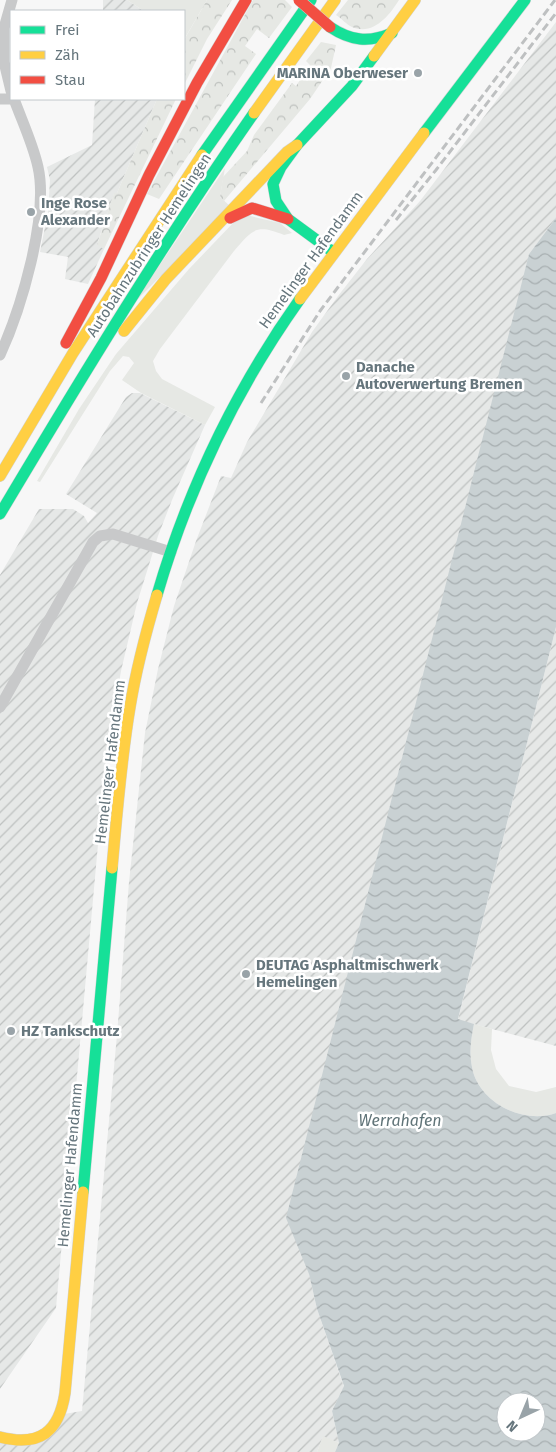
<svg xmlns="http://www.w3.org/2000/svg" width="556" height="1452" font-family="'Fira Sans',sans-serif">
	<style>
		.industrial { fill: url(#industrial-furrows) }
		.grass { fill: #e6e8e4 }
		.forest { fill: url(#forest-crowns) }
		.water { fill: url(#water-waves); fill-rule: evenodd }
		.lines { fill: none; stroke-linecap: round; stroke-linejoin: round }
		.fast-casing { stroke: #d2d3d4; stroke-width: 12 }
		.slow-casing { stroke: #d2d3d4; stroke-width: 12 }
		.jam-casing { stroke: #d2d3d4; stroke-width: 12 }
		.street { stroke: #c8c9ca; stroke-width: 11 }
		.fast { stroke: #16e098; stroke-width: 11 }
		.slow { stroke: #ffcf43; stroke-width: 11 }
		.jam { stroke: #f24e42; stroke-width: 11 }
		.rail { stroke: #bec0c1; stroke-width: 3; stroke-dasharray: 8 4; stroke-linecap: butt }
		.jam-bridge-casing { stroke: #d2d3d4; stroke-width: 12; stroke-linecap: butt }
		.jam-bridge { stroke: #f24e42; stroke-width: 11 }
		.poi-dot { fill: #99a3a8; stroke: #fff; stroke-width: 2 }
		.labels { text-anchor: middle; dominant-baseline: central; stroke-width: 5; stroke-linejoin: round; paint-order: stroke }
		.poi-label { font-size: 15px; font-weight: bold; fill: #66767d; stroke: #fff; text-anchor: start }
		.street-label { font-size: 15px; fill: #66767d; stroke: #fff }
		.water-label { font-size: 16px; font-style: italic; fill: #607478; stroke: #fff }
	</style>
	<defs>
		<pattern id="industrial-furrows" width="10" height="10" patternUnits="userSpaceOnUse" patternTransform="scale(1.25)"><rect width="10" height="10" fill="#e6e8e7"/><path d="M-1 1l2-2M0 10L10 0M9 11l2-2" fill="none" stroke="#bec1c0"/></pattern>
		<pattern id="forest-crowns" width="20" height="18" patternUnits="userSpaceOnUse" patternTransform="scale(1.25)"><rect width="20" height="18" fill="#e6e8e4"/><path d="M2 6a3 3 0 1 1 6 0M12 15a3 3 0 1 1 6 0" fill="none" stroke="#bec1be"/></pattern>
		<pattern id="water-waves" width="16" height="10" patternUnits="userSpaceOnUse" patternTransform="scale(1.25)"><rect width="16" height="10" fill="#c9d1d3"/><path d="M0 5q4-4 8 0t8 0" fill="none" stroke="#a7aeb0"/></pattern>
	</defs>
	<rect width="100%" height="100%" fill="#f7f7f7"/>
	<!-- industrial -->
	<path class="industrial" d="M103 0H127L144 11H103Z
		M556 22V218L529 254 309 1274 317 1309 344 1387 332 1411 339 1443 323 1437 317 1452H0V1438L24 1444 64 1414 82 1411 117 1035 129 882 145 733 158 669 174 606 196 541 221 476 231 478 247 442 312 332 338 296 367 259 420 201Z
		M95 99H157L117 193 114 194 97 244 104 249 88 284 65 279 68 257 40 252 48 212 50 180 47 167 92 145Z
		M132 393H140L205 425 172 500 158 536 137 603 121 671 113 718 105 767 56 1308 0 1389V575L39 509H73L84 516 88 523 97 513 66 494 126 397Z
		M556 627V1046L458 1020Z"/>
	<!-- grass -->
	<path class="grass" d="M127 0H207L185 38 184 11H144Z
		M225 168 220 197 230 206 135 302Z
		M246 215 280 223 292 233 284 235C256 224 253 229 234 251L160 349 153 361 156 371 162 379 215 407 205 425 141 393 122 380 134 363 129 357 123 356 110 371 40 482 37 481 79 409 116 354 189 269 234 222Z
		M474 1024 492 1029 491 1050 496 1069 509 1086 536 1092 556 1087V1113C523 1125 478 1102 472 1067 469 1052 471 1039 474 1024Z
		M323 1436 339 1443 335 1452H317Z"/>
	<!-- forest -->
	<path class="forest" d="M207 0H232L207 39 184 85V40Z
		M253 0H285L292 7 269 38 257 29 245 46 256 54 159 199 147 194Z
		M348 0H399C389 16 373 36 352 27 347 25 341 18 336 15Z
		M321 42 336 45 331 68 310 99 224 201 220 197 223 177 247 151 254 135 292 83 296 86 310 65 306 61Z
		M157 99H176L104 249 97 245 114 193H117Z"/>
	<!-- water -->
	<path class="water" d="M556 218V627L458 1019 474 1024C471 1039 469 1052 472 1067 478 1102 523 1125 556 1113V1452H335L339 1443 332 1411 344 1386 317 1309 309 1274 286 1218 529 254ZM506 1402H536V1432H506Z"/>
	<g class="lines">
		<defs>
			<path id="fast" d="M330 27C351 41 369 43 392 33
				M424 133 525 0
				M202 155 311 0
				M333 252 288 219 276 201 273 184 281 167 297 145 352 86 374 56
				M0 514C81 378 163 243 254 113
				M157 595C188 489 236 389 300 299
				M83 1192 112 868"/>
			<path id="slow" d="M374 56 415 0
				M254 113 335 0
				M300 299 424 133
				M124 331 166 279 287 152 297 145
				M0 476 73 353 202 155
				M112 868C117 814 121 760 130 707 136 670 146 632 157 595
				M0 1437C40 1447 59 1432 65 1393L83 1192"/>
			<path id="jam" d="M230 218 252 208 288 219
				M66 343 101 278 149 175 197 83 246 0"/>
		</defs>
		<!-- fast casing -->
		<use href="#fast" class="fast-casing"/>
		<!-- slow casing -->
		<use href="#slow" class="slow-casing"/>
		<!-- jam casing -->
		<use href="#jam" class="jam-casing"/>
		<!-- street -->
		<path class="street" d="M11 91 4 62V28L12 0
			M0 99H14
			M0 355C21 309 49 216 38 167 33 144 22 121 14 99
			M0 707 93 542 100 536 113 534 171 552"/>
		<!-- fast -->
		<use href="#fast" class="fast"/>
		<!-- slow -->
		<use href="#slow" class="slow"/>
		<!-- jam -->
		<use href="#jam" class="jam"/>
		<!-- rail -->
		<path class="rail" d="M396 220 436 170 556 13
			M261 403 320 311 555 0"/>
		<defs>
			<path id="jam-bridge" d="M299 0 330 27"/>
		</defs>
		<!-- jam-bridge casing -->
		<use href="#jam-bridge" class="jam-bridge-casing"/>
		<!-- jam-bridge -->
		<use href="#jam-bridge" class="jam-bridge"/>
	</g>
	<!-- markers -->
	<g class="poi-dot">
		<circle cx="418" cy="73" r="5"/>
		<circle cx="31" cy="212" r="5"/>
		<circle cx="346" cy="376" r="5"/>
		<circle cx="246" cy="974" r="5"/>
		<circle cx="11" cy="1031" r="5"/>
	</g>
	<g class="labels">
		<!-- poi labels -->
		<g class="poi-label">
			<text x="408" y="73" text-anchor="end">MARINA Oberweser</text>
			<text x="41" y="203">Inge Rose<tspan x="41" dy="17">Alexander</tspan></text>
			<text x="356" y="367">Danache<tspan x="356" dy="17">Autoverwertung Bremen</tspan></text>
			<text x="256" y="965">DEUTAG Asphaltmischwerk<tspan x="256" dy="17">Hemelingen</tspan></text>
			<text x="21" y="1031">HZ Tankschutz</text>
		</g>
		<!-- street labels -->
		<g class="street-label">
			<text transform="translate(149 245) rotate(-57)">Autobahnzubringer Hemelingen</text>
			<text transform="translate(311 260) rotate(-54)">Hemelinger Hafendamm</text>
			<text transform="translate(110 762) rotate(-83)">Hemelinger Hafendamm</text>
			<text transform="translate(70 1165) rotate(-85)">Hemelinger Hafendamm</text>
		</g>
		<!-- water labels -->
		<g class="water-label">
			<text x="400" y="1120">Werrahafen</text>
		</g>
	</g>
	<!-- legend -->
	<rect x="10" y="10" width="175" height="90" fill="#ffffff" stroke="#c2c8cb"/>
	<rect x="20" y="26" width="25" height="8" fill="#16e098" stroke="#c2c8cb"/>
	<text x="55" y="35" font-size="15" fill="#66767d">Frei</text>
	<rect x="20" y="51" width="25" height="8" fill="#ffcf43" stroke="#c2c8cb"/>
	<text x="55" y="60" font-size="15" fill="#66767d">Zäh</text>
	<rect x="20" y="76" width="25" height="8" fill="#f24e42" stroke="#c2c8cb"/>
	<text x="55" y="85" font-size="15" fill="#66767d">Stau</text>
	<!-- north arrow -->
	<g transform="translate(521 1417) rotate(224)"><circle r="24" fill="#ffffff" stroke="#c2c8cb"/>
	<path d="M0-4L9 19L0 12L-9 19Z" fill="#99a3a8"/>
	<text y="-8" font-size="14" font-weight="bold" text-anchor="middle" fill="#66767d">N</text>
	</g>
</svg>
